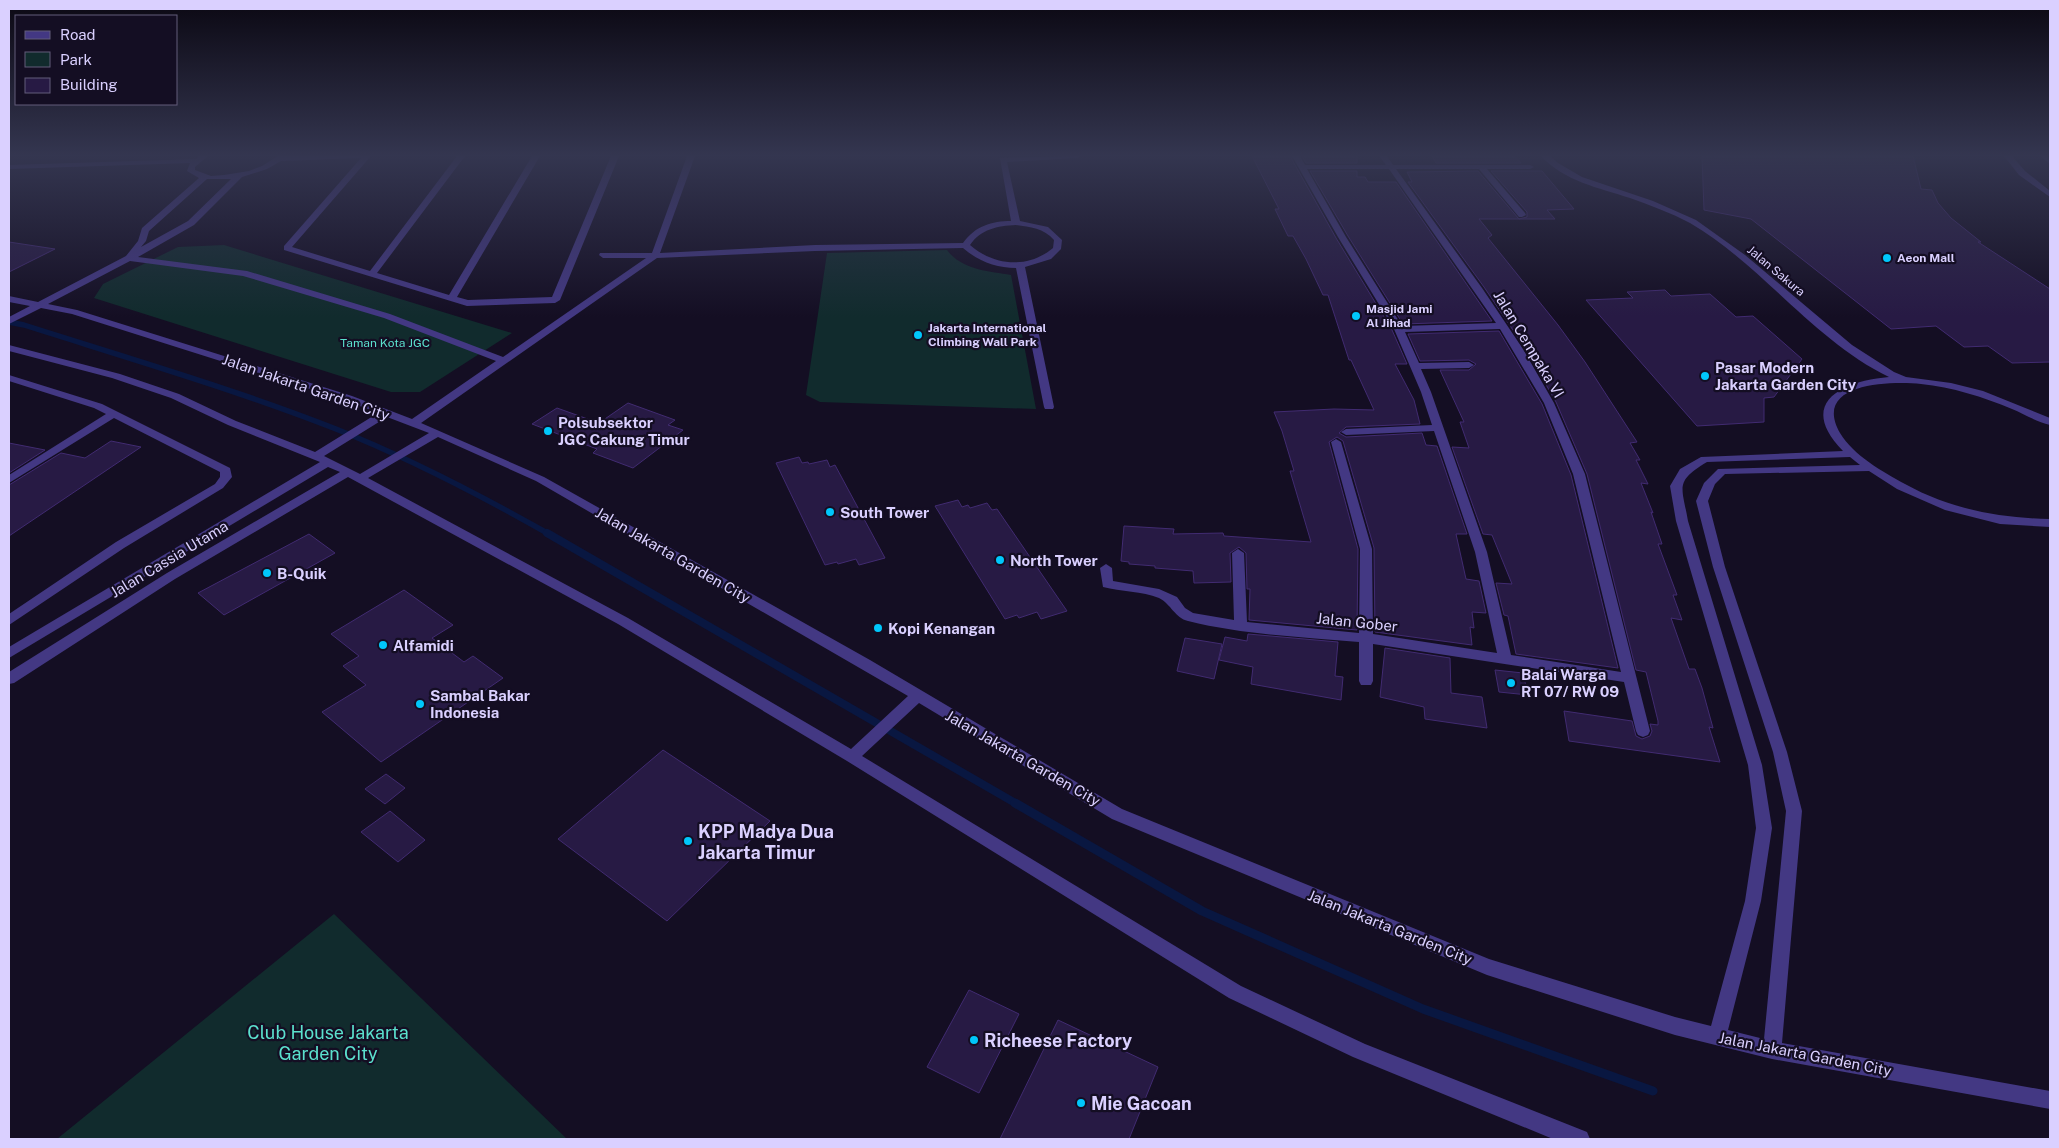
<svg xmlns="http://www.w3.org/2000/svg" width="2059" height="1148" font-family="'Public Sans',sans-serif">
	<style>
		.green { fill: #112b2d }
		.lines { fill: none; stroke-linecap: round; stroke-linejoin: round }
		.stream-far3 { stroke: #091741; stroke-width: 4.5 }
		.stream-far2 { stroke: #091741; stroke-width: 5.5 }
		.stream-far1 { stroke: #091741; stroke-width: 8 }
		.stream { stroke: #091741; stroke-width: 9 }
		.building { fill: #271a44; stroke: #412b71 }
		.minor { fill: #433883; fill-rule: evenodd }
		.poi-dot { fill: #00c7fb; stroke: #140e23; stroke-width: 2 }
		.labels { text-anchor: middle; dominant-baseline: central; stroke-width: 4.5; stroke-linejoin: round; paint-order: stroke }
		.far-poi-label { font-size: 12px; font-weight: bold; fill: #dad0ff; stroke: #140e23; text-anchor: start }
		.far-street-label { font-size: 12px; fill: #dad0ff; stroke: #140e23 }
		.far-park-label { font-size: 12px; fill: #5be0cd; stroke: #140e23 }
		.street-label { font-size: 15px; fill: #dad0ff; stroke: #140e23 }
		.poi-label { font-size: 15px; font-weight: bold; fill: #dad0ff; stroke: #140e23; text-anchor: start }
		.near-poi-label { font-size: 18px; font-weight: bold; fill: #dad0ff; stroke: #140e23; text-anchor: start }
		.near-park-label { font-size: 18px; fill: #5be0cd; stroke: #140e23 }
	</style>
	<rect width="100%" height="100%" fill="#140e23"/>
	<!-- green -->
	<path class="green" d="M224 245 512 333 420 392H391L94 298 103 284 178 247Z
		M947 250C962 270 988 271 1011 275L1036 409 820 402 806 395 827 253Z
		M334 914 567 1139H57Z"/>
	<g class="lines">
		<!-- stream-far3 -->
		<path class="stream-far3" d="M9 322 13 323"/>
		<!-- stream-far2 -->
		<path class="stream-far2" d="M9 322 24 325C128 358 234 389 336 429 409 458 480 495 549 534"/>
		<!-- stream-far1 -->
		<path class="stream-far1" d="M547 533 1017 804"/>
		<!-- stream -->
		<path class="stream" d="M1015 803 1202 911 1423 1009 1653 1091"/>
	</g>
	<!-- building -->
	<path class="building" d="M1252 156H1290L1336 238 1392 330 1407 364H1395L1414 400 1420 424 1346 427 1339 433 1346 437 1422 433 1426 445 1437 446 1467 534H1456L1466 579 1479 581 1486 613 1472 612 1474 628 1470 627 1472 645 1375 632 1374 548 1343 441 1337 437 1329 442 1358 549 1357 630 1249 620 1250 589H1247L1246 553 1239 547 1230 553 1231 582 1194 583 1193 571 1155 568V566L1129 564V562L1121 561 1124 526 1174 529 1173 534 1223 533 1224 536 1311 542 1290 471H1294L1282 431 1274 412 1334 409 1374 410 1351 360H1349L1328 295H1323L1306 259 1293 236H1288L1275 209H1279Z
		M1302 156H1357V163H1306Z
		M1432 156H1515L1521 163H1436Z
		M1702 156H1913L1921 189 1932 190 1938 203 1951 218 1981 242H1978L2050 289V362L2012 363 1988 346 1964 347 1936 326 1891 329 1751 219 1704 210Z
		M1310 171H1357V177H1365L1368 182H1396L1492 321 1403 324 1348 236Z
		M1478 171 1519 219 1527 217V212L1491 171H1542L1574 209 1547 210 1555 219H1479L1492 235 1488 238 1558 325 1585 362 1637 442 1630 443 1640 460H1636L1648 484 1641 483 1653 513 1651 512 1662 544H1658L1677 595H1673L1682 620 1671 618 1689 669H1695L1702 688 1713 728 1709 727 1720 762 1569 741 1564 711 1632 721 1636 736 1642 739 1650 736 1652 731 1650 724 1658 725V721L1646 672 1636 670 1587 474 1556 402 1525 348 1484 287 1408 182H1412L1407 172Z
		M9 242 55 249 9 272Z
		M1665 290 1671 296 1710 294 1736 317 1753 316 1802 359 1774 397 1764 398V422L1697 426 1586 300 1633 298 1627 292Z
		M1499 331 1542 404 1571 475 1618 668 1516 654 1508 616 1504 615 1496 583 1512 584 1492 535 1483 534 1452 447 1469 448 1460 422H1464L1440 370H1469L1476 364 1469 360 1420 361 1408 334Z
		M628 403 675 420 668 425 683 430 633 468 593 453 597 449 532 424 557 408 599 423Z
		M111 441 141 447 9 536V485L61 453 85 458Z
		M9 443 45 450 9 473Z
		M799 457 802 463 808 462 809 464 827 460 830 467 835 465 885 558 859 565 856 559 838 564 837 562 825 565 776 463Z
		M958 500 962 507 968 505 970 508 987 503 992 510 997 509 1067 611 1041 619 1037 612 1019 618 1017 615 1005 619 935 506Z
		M309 534 335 553 224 615 198 593Z
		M404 590 453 625 432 638 464 662 473 656 503 678 381 762 322 712 366 685 343 666 359 656 331 634Z
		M1248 634 1338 642 1335 676 1343 677 1341 700 1251 684 1253 667 1219 660 1225 637 1247 641Z
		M1185 638 1222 644 1214 679 1177 671Z
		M1385 648 1450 658 1451 693 1482 697 1487 728 1425 719 1424 707 1380 697Z
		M1495 670 1523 673 1528 695 1499 692Z
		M663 750 770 821 667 921 558 839Z
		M386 774 405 788 385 804 365 789Z
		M390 811 425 840 398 862 361 832Z
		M969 990 1019 1014 979 1093 927 1067Z
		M1058 1020 1158 1067 1129 1139H1000Z"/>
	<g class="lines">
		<!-- minor -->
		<path class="minor" d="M199 156H208L195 167V170L211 176 224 175 249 171 262 166 278 156H371L292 247 370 271 457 156H465L377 273 449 295 532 156H540L457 297 468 300 552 297 611 156H619L560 300 555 303 467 306 284 250V246L361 158 281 161 267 169 242 177 194 225 138 257 247 271 390 314 503 357 646 258H603L599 255 600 253H652L687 156H695L660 253 815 245 963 243C975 226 992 221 1011 221L1000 158 1081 156 1077 158 1007 162 1020 221 1048 227 1062 240 1061 249 1051 259 1025 267 1054 407 1053 409H1045L1044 407 1016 268C996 268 978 261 963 248L815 251 657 258 421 423 544 477 870 660 1122 809 1489 959 1675 1017 1711 1026 1745 901 1756 828 1748 765 1676 521 1670 486 1680 469 1701 457 1843 451C1796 403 1842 381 1889 377 1813 340 1762 265 1690 223 1671 213 1650 205 1630 198 1599 188 1564 181 1541 156H1550L1558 163 1582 177 1653 201 1696 220 1745 255 1852 345 1894 372 1906 377 1951 383 1983 391 2050 418V425C2037 422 2024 414 2012 409 1983 397 1952 387 1921 384 1892 381 1811 382 1840 433 1853 455 1883 472 1905 484 1950 509 1999 518 2050 519V527L2000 524 1945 510 1897 489 1869 471 1725 474 1715 484 1708 501 1725 567 1787 752 1802 811 1782 1043 2050 1091V1109L1772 1059 1675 1035 1487 975 1112 819 919 703 862 756 1241 986 1365 1044 1587 1132 1590 1139H1553L1353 1057 1229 998 847 761 618 624 348 477 175 579 14 683 9 684V672L167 573 340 472 328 467 9 658V647L320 462 228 425 171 398 112 378 9 351V345L120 374 179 394 236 421 315 452 378 413 344 400 72 314 41 308 9 324V317L30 306 9 302V296L38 302 126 256 138 241 142 228 199 178 187 171 190 163 9 169V165L196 159ZM207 179H231L188 221 141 247 146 241 149 231ZM1016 225C1030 227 1044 228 1054 240L1053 248C1028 269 994 266 970 245 981 229 997 226 1016 225ZM130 261 243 276 384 318 496 361 412 419 352 396 77 310 48 304ZM387 417 429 433 360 474 324 456ZM438 437 536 481 908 696 851 749 628 618 368 478ZM1850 457 1860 465 1718 469 1704 483 1696 501 1713 567 1773 752 1786 811 1764 1039 1728 1030 1761 901 1772 828 1762 765 1688 521C1682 486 1674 482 1707 462Z
			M1292 156H1300L1305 165H1386L1379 156H1387L1393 165H1530L1534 167 1530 169H1487L1525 213 1526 215 1522 217H1519L1479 169H1396L1482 288 1523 349 1554 403 1585 474 1650 731 1648 735 1643 737 1638 735 1636 731 1624 682 1373 644V681L1371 685H1361L1359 681V642C1303 637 1244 635 1188 621 1175 618 1171 604 1159 598 1142 591 1121 592 1103 587L1100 568 1106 564 1112 568 1113 581 1159 589 1177 597 1185 608 1193 613 1234 620 1232 553 1238 549 1244 553 1247 622 1359 633 1360 549 1331 442 1336 439 1341 442 1372 549 1373 634 1497 653 1475 552 1434 431 1346 435 1341 432 1346 429 1432 425 1421 392 1394 329 1338 237ZM1307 169H1389L1496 323 1402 326 1346 237ZM1500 329 1544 403 1573 474 1621 672 1511 655 1487 552 1431 392 1421 369 1469 368 1474 365 1469 362 1419 363 1405 332Z
			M2004 156H2012L2025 171 2050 191V197L2019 175Z
			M2040 156H2048L2050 164Z
			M9 375 102 404 230 468 232 477 223 488 124 548 9 625V614L116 542 215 484 220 477V472L114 418 9 483V475L106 414 94 408 9 381Z"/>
	</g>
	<!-- sky -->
	<linearGradient id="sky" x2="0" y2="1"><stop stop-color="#0b0813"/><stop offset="0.49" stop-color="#343650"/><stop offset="1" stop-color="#343650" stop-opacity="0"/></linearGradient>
	<rect width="2059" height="317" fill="url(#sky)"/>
	<!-- markers -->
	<g class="poi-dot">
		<circle cx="1887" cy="258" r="5"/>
		<circle cx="1356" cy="316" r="5"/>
		<circle cx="918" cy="335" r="5"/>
		<circle cx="1705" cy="376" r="5"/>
		<circle cx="548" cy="431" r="5"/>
		<circle cx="830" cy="512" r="5"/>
		<circle cx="1000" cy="560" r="5"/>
		<circle cx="267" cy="573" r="5"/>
		<circle cx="878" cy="628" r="5"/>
		<circle cx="383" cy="645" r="5"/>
		<circle cx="1511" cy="683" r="5"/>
		<circle cx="420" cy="704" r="5"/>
		<circle cx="688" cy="841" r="5"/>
		<circle cx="974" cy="1040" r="5"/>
		<circle cx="1081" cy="1103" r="5"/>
	</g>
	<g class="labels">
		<!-- far-poi labels -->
		<g class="far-poi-label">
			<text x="1897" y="258">Aeon Mall</text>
			<text x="1366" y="309">Masjid Jami<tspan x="1366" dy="14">Al Jihad</tspan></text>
			<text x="928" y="328">Jakarta International<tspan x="928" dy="14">Climbing Wall Park</tspan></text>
		</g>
		<!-- far-street labels -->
		<g class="far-street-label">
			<text transform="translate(1776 271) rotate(40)">Jalan Sakura</text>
		</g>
		<!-- far-park labels -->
		<g class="far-park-label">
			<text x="385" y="343">Taman Kota JGC</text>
		</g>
		<!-- street labels -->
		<g class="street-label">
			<text transform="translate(1529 344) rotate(59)">Jalan Cempaka VI</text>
			<text transform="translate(306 387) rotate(19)">Jalan Jakarta Garden City</text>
			<text transform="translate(673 555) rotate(30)">Jalan Jakarta Garden City</text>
			<text transform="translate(169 559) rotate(-31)">Jalan Cassia Utama</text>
			<text transform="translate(1357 622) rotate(6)">Jalan Gober</text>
			<text transform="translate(1023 758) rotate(30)">Jalan Jakarta Garden City</text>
			<text transform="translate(1390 927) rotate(22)">Jalan Jakarta Garden City</text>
			<text transform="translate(1805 1054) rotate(11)">Jalan Jakarta Garden City</text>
		</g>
		<!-- poi labels -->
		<g class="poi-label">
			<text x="1715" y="367">Pasar Modern<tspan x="1715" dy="17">Jakarta Garden City</tspan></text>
			<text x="558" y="422">Polsubsektor<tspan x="558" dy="17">JGC Cakung Timur</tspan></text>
			<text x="840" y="512">South Tower</text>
			<text x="1010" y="560">North Tower</text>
			<text x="277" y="573">B-Quik</text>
			<text x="888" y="628">Kopi Kenangan</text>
			<text x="393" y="645">Alfamidi</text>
			<text x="1521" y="674">Balai Warga<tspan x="1521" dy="17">RT 07/ RW 09</tspan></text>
			<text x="430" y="695">Sambal Bakar<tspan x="430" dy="17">Indonesia</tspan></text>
		</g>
		<!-- near-poi labels -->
		<g class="near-poi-label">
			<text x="698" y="831">KPP Madya Dua<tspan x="698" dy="21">Jakarta Timur</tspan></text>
			<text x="984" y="1040">Richeese Factory</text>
			<text x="1091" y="1103">Mie Gacoan</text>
		</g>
		<!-- near-park labels -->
		<g class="near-park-label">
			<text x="328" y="1032">Club House Jakarta<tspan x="328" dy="21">Garden City</tspan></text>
		</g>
	</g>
	<!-- border -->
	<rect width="2059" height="1148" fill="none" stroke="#dad0ff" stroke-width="20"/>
	<!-- legend -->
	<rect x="15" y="15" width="162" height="90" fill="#140e23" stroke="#635c7b"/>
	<rect x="25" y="31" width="25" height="8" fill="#433883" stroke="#635c7b"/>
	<text x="60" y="40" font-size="15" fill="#dad0ff">Road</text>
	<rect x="25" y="52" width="25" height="15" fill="#112b2d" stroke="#635c7b"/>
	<text x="60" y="65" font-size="15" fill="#dad0ff">Park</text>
	<rect x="25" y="78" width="25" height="15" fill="#271a44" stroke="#635c7b"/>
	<text x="60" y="90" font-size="15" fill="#dad0ff">Building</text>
</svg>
